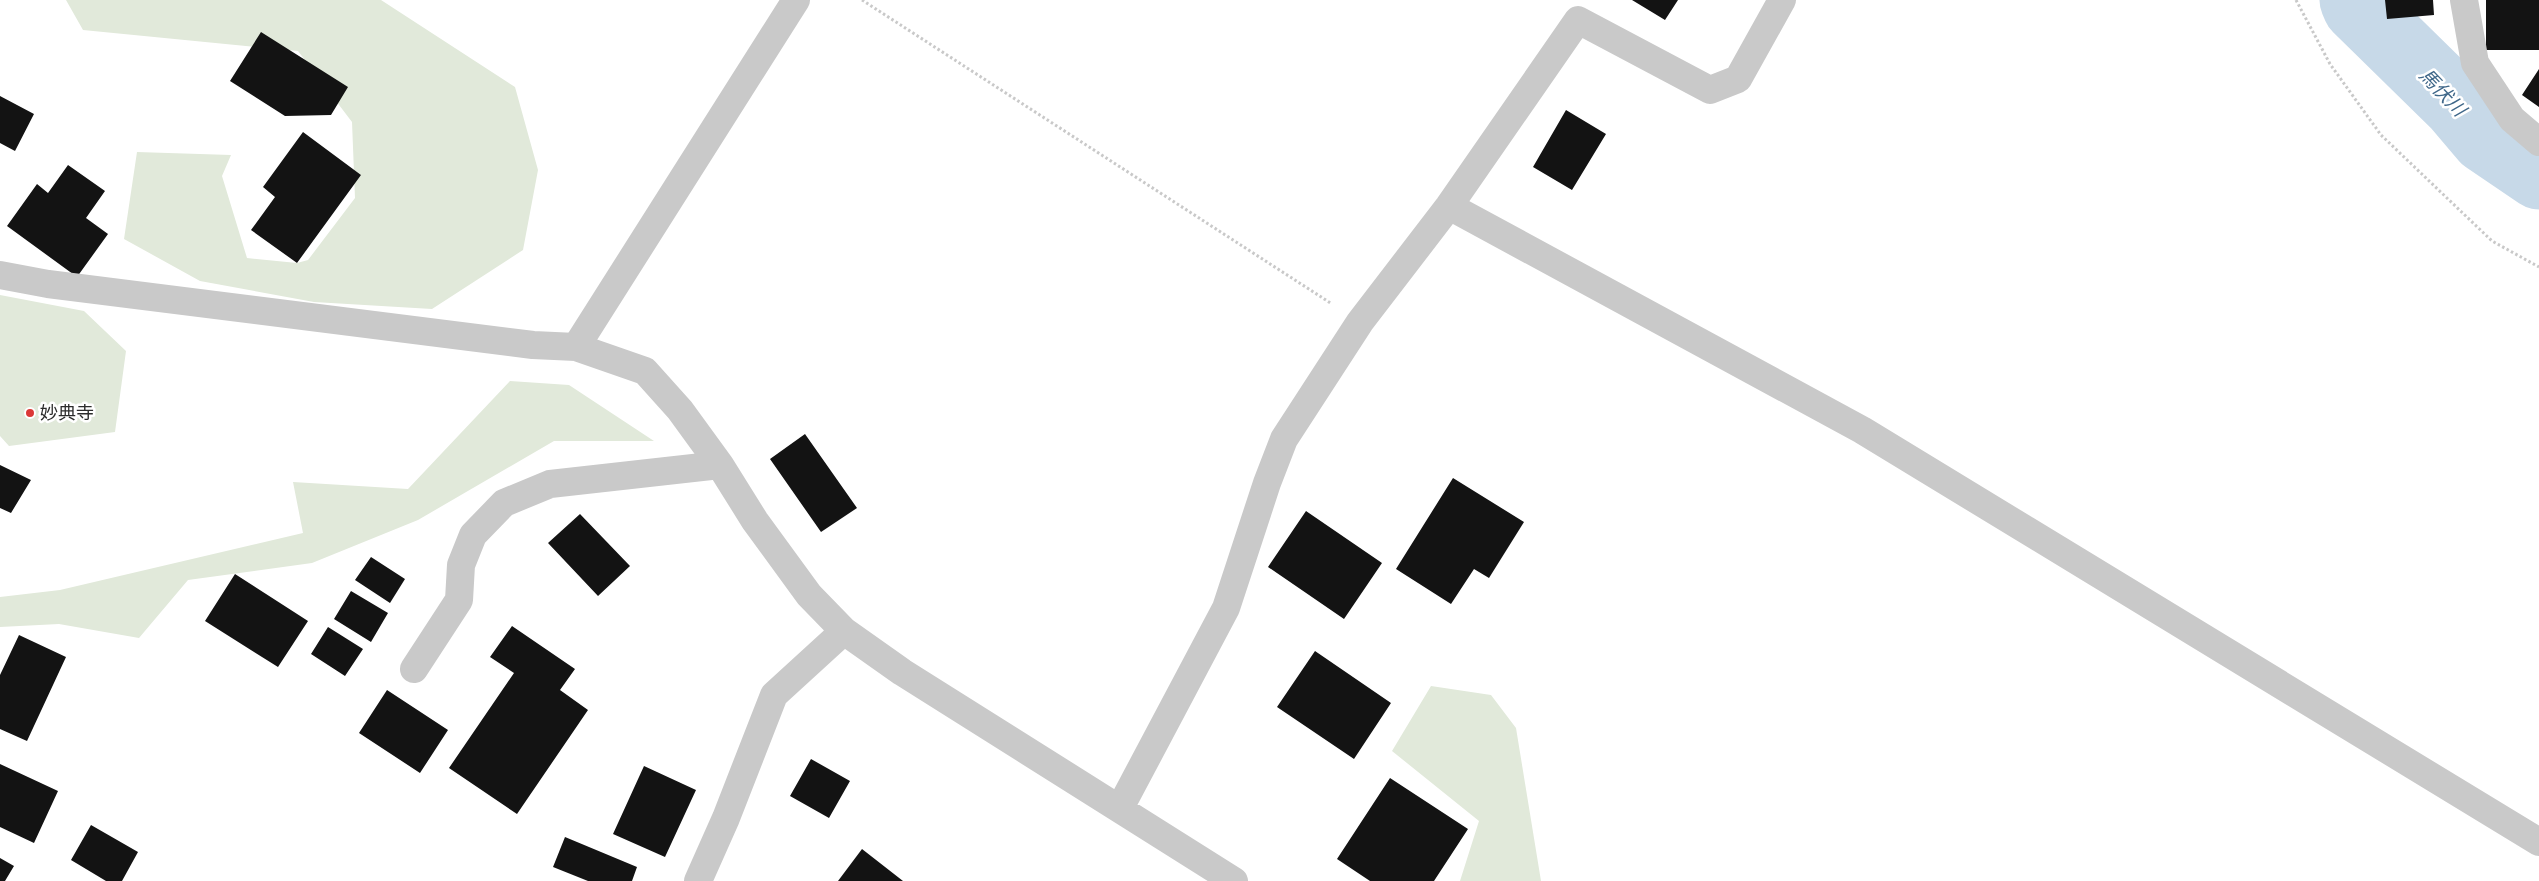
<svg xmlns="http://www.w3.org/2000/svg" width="2539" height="881" font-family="Helvetica,'Noto Sans JP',sans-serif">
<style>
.green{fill:#e1e9da}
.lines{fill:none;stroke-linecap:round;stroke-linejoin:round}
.river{stroke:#c7d9e8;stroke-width:71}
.building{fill:#131313}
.path{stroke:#c9c9c9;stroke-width:3;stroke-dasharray:2.5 2.5;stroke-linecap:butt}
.minor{stroke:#c9c9c9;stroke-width:28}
.poi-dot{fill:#db3736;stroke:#fff;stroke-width:2}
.labels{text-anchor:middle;stroke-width:5;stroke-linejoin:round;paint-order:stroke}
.poi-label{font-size:18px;fill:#2c2c2c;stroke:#fff;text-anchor:start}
.water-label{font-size:19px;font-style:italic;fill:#3f6789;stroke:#fff}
</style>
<rect width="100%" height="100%" fill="#fff"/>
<path class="green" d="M66,0H381L515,87L538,170L523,250L432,309L314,302L200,281L124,239L137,152L231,155L222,176L247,258L297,263L308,260L355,198L352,122L298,51L83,30Z
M0,295L84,311L126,351L115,432L9,446L0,436Z
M510,381L569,385L654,441H554L418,520L312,563L188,580L139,638L59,624L0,627V597L60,590L303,533L293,482L408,489Z
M1431,686L1491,695L1516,728L1541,881H1460L1479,821L1392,751Z"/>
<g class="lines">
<path class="river" d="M2355,0L2358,7L2458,105L2486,138L2539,174"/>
</g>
<path class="building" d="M1632,0H1678L1665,20Z
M2385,0H2433L2434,15L2387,19Z
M2486,0H2539V50H2486Z
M261,32L348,87L331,115L285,116L230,81Z
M2539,69V107L2522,95Z
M0,96L34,114L15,151L0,143Z
M1566,110L1606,134L1572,190L1533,167Z
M303,132L361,175L297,263L251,230L275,197L263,187Z
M68,165L105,191L86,218L108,234L77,277L7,226L37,184L48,193Z
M805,434L857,508L821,532L770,459Z
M0,465L31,480L11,513L0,508Z
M1453,478L1524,522L1489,578L1474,569L1451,604L1396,569Z
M1306,511L1382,563L1344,619L1268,567Z
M580,514L630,566L598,596L548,543Z
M371,557L405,579L390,603L355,580Z
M235,574L308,621L278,667L205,621Z
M351,591L388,613L371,642L334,619Z
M512,626L575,669L560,690L588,710L517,814L449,768L514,673L490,657Z
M328,627L363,649L345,676L311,654Z
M19,635L66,657L27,741L0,729V675Z
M1315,651L1391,703L1354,759L1277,707Z
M387,690L448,730L420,773L359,733Z
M811,759L850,781L829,818L790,796Z
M0,764L58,791L34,843L0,827Z
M644,766L696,790L665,857L613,834Z
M1390,778L1468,829L1434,881H1370L1337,859Z
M91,825L138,852L122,881H106L71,860Z
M565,837L637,867L632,881H588L553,867Z
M862,849L903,881H838Z
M0,858L14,866L5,881H0Z"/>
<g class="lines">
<path class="path" d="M862,0L1332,304
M2296,0L2330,64L2381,135L2492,241L2539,267"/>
<path class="minor" d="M2464,0L2475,63L2512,119L2539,142
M1449,206L1862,430L2539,842
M0,275L48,284L533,345L576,347L645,371L680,410L720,465L755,521L809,595L844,631L902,672L1234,881
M576,347L796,0
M414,669L459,600L461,565L473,535L504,503L550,484L720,465
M1120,808L1226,608L1267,483L1284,439L1360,322L1449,206L1578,20L1710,90L1738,79L1782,0
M698,881L726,818L774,695L844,631"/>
</g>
<circle class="poi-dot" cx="30" cy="413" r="5"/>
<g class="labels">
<g class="poi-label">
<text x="40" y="419">妙典寺</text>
</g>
<g class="water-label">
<text transform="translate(2443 92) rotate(46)" y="7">馬伏川</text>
</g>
</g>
</svg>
